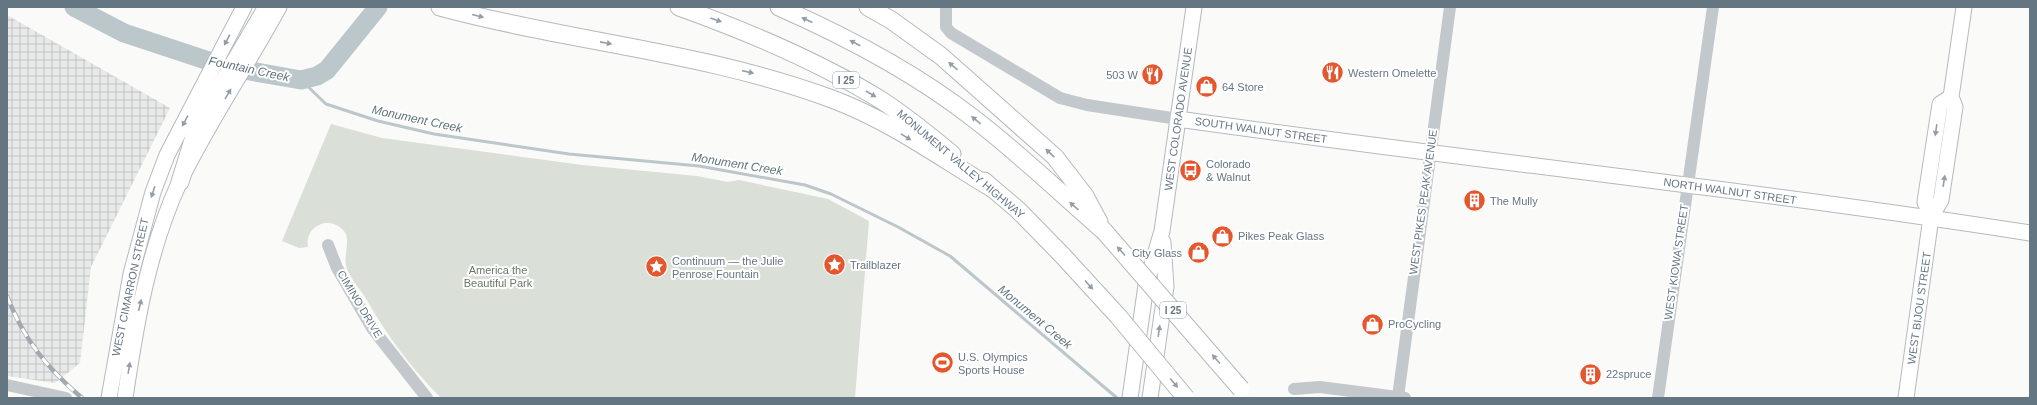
<svg xmlns="http://www.w3.org/2000/svg" width="2037" height="405" font-family="Arial,sans-serif">
<style>
.industrial{fill:url(#industrial-grid)}
.green{fill:#dadfd7}
.lines{fill:none;stroke-linecap:round;stroke-linejoin:round}
.stream{stroke:#bbc7cb;stroke-width:3}
.river{stroke:#bbc7cb;stroke-width:19}
.major-casing{stroke:#b5babe;stroke-width:17}
.highway-casing{stroke:#b4b9bd;stroke-width:19}
.minor{stroke:#c3c8cc;stroke-width:12}
.major{stroke:#fff;stroke-width:15}
.highway{stroke:#fff;stroke-width:17}
.rail-casing{stroke:#a2aab0;stroke-width:4.5}
.rail{stroke:#fff;stroke-width:3;stroke-dasharray:9;stroke-linecap:butt}
.highway-bridge-casing{stroke:#b4b9bd;stroke-width:19;stroke-linecap:butt}
.highway-bridge{stroke:#fff;stroke-width:17}
.oneway{fill:#939fa8}
.labels{text-anchor:middle;stroke-width:4;stroke-linejoin:round;paint-order:stroke}
.shield{fill:#fff;stroke:#939fa8;stroke-width:1}
.shield-label{font-size:10px;font-weight:bold;fill:#657683}
.poi-label{font-size:11px;fill:#657683;stroke:#fff;text-anchor:start}
.street-label{font-size:11px;fill:#657683;stroke:#fff}
.park-label{font-size:11px;fill:#687a64;stroke:#fff}
.water-label{font-size:12px;font-style:italic;fill:#60757c;stroke:#fff}
</style>
<defs>
<pattern id="industrial-grid" width="8" height="8" patternUnits="userSpaceOnUse"><rect width="8" height="8" fill="#e8e9e9"/><path d="M0 4h8M4 0v8" fill="none" stroke="#c0c1c2"/></pattern>
</defs>
<rect width="100%" height="100%" fill="#fafaf8"/>
<path class="industrial" d="M7,15L170,108L91,267L80,363L55,383L7,376Z"/>
<path class="green" d="M331,124L382,138L434,145L582,165L697,176L728,182L739,180L828,199L869,221L855,398H441C418,375 398,350 380,322C374,313 369,303 363,294C357,286 352,280 348,271C341,258 352,241 344,231C330,214 304,226 308,247L299,248L282,241Z"/>
<g class="lines">
<path class="stream" d="M301,80L326,104L378,121L434,134L569,154L699,166L805,185L831,194L898,227L950,256L1117,398"/>
<path class="river" d="M74,7L124,33L227,67L301,80L317,76L327,70L378,7"/>
<defs>
<path id="major" d="M1178,119C1462,159 1747,189 2030,233
M1931,217L1925,202L1940,104L1951,97
M109,398L131,274L153,192L167,155L244,7
M125,398C136,324 148,250 180,181C209,121 247,66 279,7
M1130,398L1146,285L1162,231L1194,7
M1150,398L1166,287L1163,242
M1906,398L1931,217L1941,200L1955,107L1951,97L1964,7"/>
<path id="highway" d="M440,7C570,42 706,52 832,99C889,120 941,158 993,189
M679,7C749,32 818,61 881,100C906,116 929,135 952,154
M779,7C847,37 914,72 973,118C1019,153 1060,193 1104,231
M868,7L891,20L941,56L1055,157L1085,196L1099,222
M984,181L1018,210L1063,256
M180,182L198,124L267,7"/>
</defs>
<use href="#major" class="major-casing"/>
<use href="#highway" class="highway-casing"/>
<path class="minor" d="M946,7V27L951,33L1060,98L1087,105L1178,119
M328,245L337,268L372,328L427,398
M7,385L66,398
M1294,389L1320,387L1405,398
M1398,397L1450,7
M1658,398L1713,7"/>
<use href="#major" class="major"/>
<use href="#highway" class="highway"/>
<defs>
<path id="rail" d="M7,296C24,340 47,368 82,398"/>
</defs>
<use href="#rail" class="rail-casing"/>
<use href="#rail" class="rail"/>
<defs>
<path id="highway-bridge" d="M1104,231L1241,389
M1063,256L1118,316L1186,398"/>
</defs>
<use href="#highway-bridge" class="highway-bridge-casing"/>
<use href="#highway-bridge" class="highway-bridge"/>
</g>
<defs><path id="oneway-solid" d="M-6-.8H1V-3.2L6.5 0L1 3.2V.8H-6Z"/></defs>
<g class="oneway">
<use href="#oneway-solid" transform="translate(478 16) rotate(14)"/>
<use href="#oneway-solid" transform="translate(716 20) rotate(19)"/>
<use href="#oneway-solid" transform="translate(807 20) rotate(-155)"/>
<use href="#oneway-solid" transform="translate(227 40) rotate(118)"/>
<use href="#oneway-solid" transform="translate(606 43) rotate(11)"/>
<use href="#oneway-solid" transform="translate(855 43) rotate(-152)"/>
<use href="#oneway-solid" transform="translate(953 66) rotate(-139)"/>
<use href="#oneway-solid" transform="translate(748 72) rotate(13)"/>
<use href="#oneway-solid" transform="translate(228 94) rotate(-60)"/>
<use href="#oneway-solid" transform="translate(871 94) rotate(30)"/>
<use href="#oneway-solid" transform="translate(976 120) rotate(-141)"/>
<use href="#oneway-solid" transform="translate(185 121) rotate(118)"/>
<use href="#oneway-solid" transform="translate(1936 130) rotate(98)"/>
<use href="#oneway-solid" transform="translate(906 137) rotate(31)"/>
<use href="#oneway-solid" transform="translate(1050 153) rotate(-137)"/>
<use href="#oneway-solid" transform="translate(1944 181) rotate(-81)"/>
<use href="#oneway-solid" transform="translate(153 192) rotate(108)"/>
<use href="#oneway-solid" transform="translate(1074 206) rotate(-139)"/>
<use href="#oneway-solid" transform="translate(1121 251) rotate(-132)"/>
<use href="#oneway-solid" transform="translate(1089 285) rotate(48)"/>
<use href="#oneway-solid" transform="translate(140 305) rotate(-77)"/>
<use href="#oneway-solid" transform="translate(1159 331) rotate(-82)"/>
<use href="#oneway-solid" transform="translate(1216 359) rotate(-131)"/>
<use href="#oneway-solid" transform="translate(129 368) rotate(-81)"/>
<use href="#oneway-solid" transform="translate(1174 383) rotate(50)"/>
</g>
<defs>
<symbol id="restaurant-disc" viewBox="-11 -11 22 22"><circle r="9.5" fill="#e4572e" stroke="#fff"/><path d="M-5-6h1v4h1v-4h1v4h1v-4h1v5L-1.5 .5V6h-2V.5L-5-1ZM5-6V6H3V1.5H1.5Q1.5-4 5-6Z" fill="#fff"/></symbol>
<symbol id="shop-disc" viewBox="-11 -11 22 22"><circle r="9.5" fill="#e4572e" stroke="#fff"/><path d="M-5-2.5h2.3a2.7 3.5 0 0 1 5.4 0H5L5.5 6h-11ZM-1.5-2.5h3a1.5 2.3 0 0 0-3 0Z" fill="#fff"/></symbol>
<symbol id="bus-disc" viewBox="-11 -11 22 22"><circle r="9.5" fill="#e4572e" stroke="#fff"/><path d="M-5-6H5V4H4V6H2V4H-2V6H-4V4H-5ZM-3.5-4V0h7V-4ZM-3.5 1.2v1.5H-2V1.2ZM2 1.2v1.5H3.5V1.2Z" fill="#fff"/></symbol>
<symbol id="building-disc" viewBox="-11 -11 22 22"><circle r="9.5" fill="#e4572e" stroke="#fff"/><path d="M-4-6H4V6H1V3H-1V6H-4ZM-2.5-4.3h1.7v1.8h-1.7ZM.8-4.3h1.7v1.8H.8ZM-2.5-1h1.7V.8h-1.7ZM.8-1h1.7V.8H.8Z" fill="#fff"/></symbol>
<symbol id="sight-disc" viewBox="-11 -11 22 22"><circle r="9.5" fill="#e4572e" stroke="#fff"/><path d="M0-6L1.8-2.2L6-1.7L2.9 1.2L3.7 5.4L0 3.3L-3.7 5.4L-2.9 1.2L-6-1.7L-1.8-2.2Z" fill="#fff"/></symbol>
<symbol id="stadium-disc" viewBox="-11 -11 22 22"><circle r="9.5" fill="#e4572e" stroke="#fff"/><path d="M0-5a6.5 5 0 1 0 0 10a6.5 5 0 1 0 0-10ZM-3.5-1.8h7v3.6h-7Z" fill="#fff"/></symbol>
</defs>
<g fill-rule="evenodd">
<use href="#restaurant-disc" x="1320" y="60" width="25" height="25"/>
<use href="#restaurant-disc" x="1140" y="62" width="25" height="25"/>
<use href="#shop-disc" x="1194" y="74" width="25" height="25"/>
<use href="#bus-disc" x="1178" y="158" width="25" height="25"/>
<use href="#building-disc" x="1462" y="188" width="25" height="25"/>
<use href="#shop-disc" x="1210" y="224" width="25" height="25"/>
<use href="#shop-disc" x="1186" y="240" width="25" height="25"/>
<use href="#sight-disc" x="822" y="252" width="25" height="25"/>
<use href="#sight-disc" x="644" y="254" width="25" height="25"/>
<use href="#shop-disc" x="1360" y="312" width="25" height="25"/>
<use href="#stadium-disc" x="930" y="350" width="25" height="25"/>
<use href="#building-disc" x="1578" y="362" width="25" height="25"/>
</g>
<g class="labels">
<g class="shield">
<rect x="833" y="72" width="26" height="16" rx="3"/>
<rect x="1160" y="302" width="26" height="16" rx="3"/>
</g>
<g class="shield-label">
<text x="846" y="84">I 25</text>
<text x="1173" y="314">I 25</text>
</g>
<g class="poi-label">
<text x="1348" y="77">Western Omelette</text>
<text x="1138" y="79" text-anchor="end">503 W</text>
<text x="1222" y="91">64 Store</text>
<text x="1206" y="168">Colorado<tspan x="1206" dy="13">&amp; Walnut</tspan></text>
<text x="1490" y="205">The Mully</text>
<text x="1238" y="240">Pikes Peak Glass</text>
<text x="1182" y="257" text-anchor="end">City Glass</text>
<text x="672" y="265">Continuum — the Julie<tspan x="672" dy="13">Penrose Fountain</tspan></text>
<text x="850" y="269">Trailblazer</text>
<text x="1388" y="328">ProCycling</text>
<text x="958" y="361">U.S. Olympics<tspan x="958" dy="13">Sports House</tspan></text>
<text x="1606" y="378">22spruce</text>
</g>
<g class="street-label">
<text transform="translate(1178 119) rotate(-82)" y="4">WEST COLORADO AVENUE</text>
<text transform="translate(1261 130) rotate(8)" y="4">SOUTH WALNUT STREET</text>
<text transform="translate(961 164) rotate(40)" y="4">MONUMENT VALLEY HIGHWAY</text>
<text transform="translate(1730 191) rotate(8)" y="4">NORTH WALNUT STREET</text>
<text transform="translate(1423 202) rotate(-82)" y="4">WEST PIKES PEAK AVENUE</text>
<text transform="translate(1676 262) rotate(-82)" y="4">WEST KIOWA STREET</text>
<text transform="translate(130 287) rotate(-78)" y="4">WEST CIMARRON STREET</text>
<text transform="translate(360 304) rotate(59)" y="4">CIMINO DRIVE</text>
<text transform="translate(1919 308) rotate(-82)" y="4">WEST BIJOU STREET</text>
</g>
<g class="park-label">
<text x="498" y="274">America the<tspan x="498" dy="13">Beautiful Park</tspan></text>
</g>
<g class="water-label">
<text transform="translate(249 69) rotate(12)" y="4">Fountain Creek</text>
<text transform="translate(417 119) rotate(12)" y="4">Monument Creek</text>
<text transform="translate(737 164) rotate(9)" y="4">Monument Creek</text>
<text transform="translate(1035 317) rotate(40)" y="4">Monument Creek</text>
</g>
</g>
<rect width="2037" height="405" fill="none" stroke="#657683" stroke-width="16"/>
</svg>
